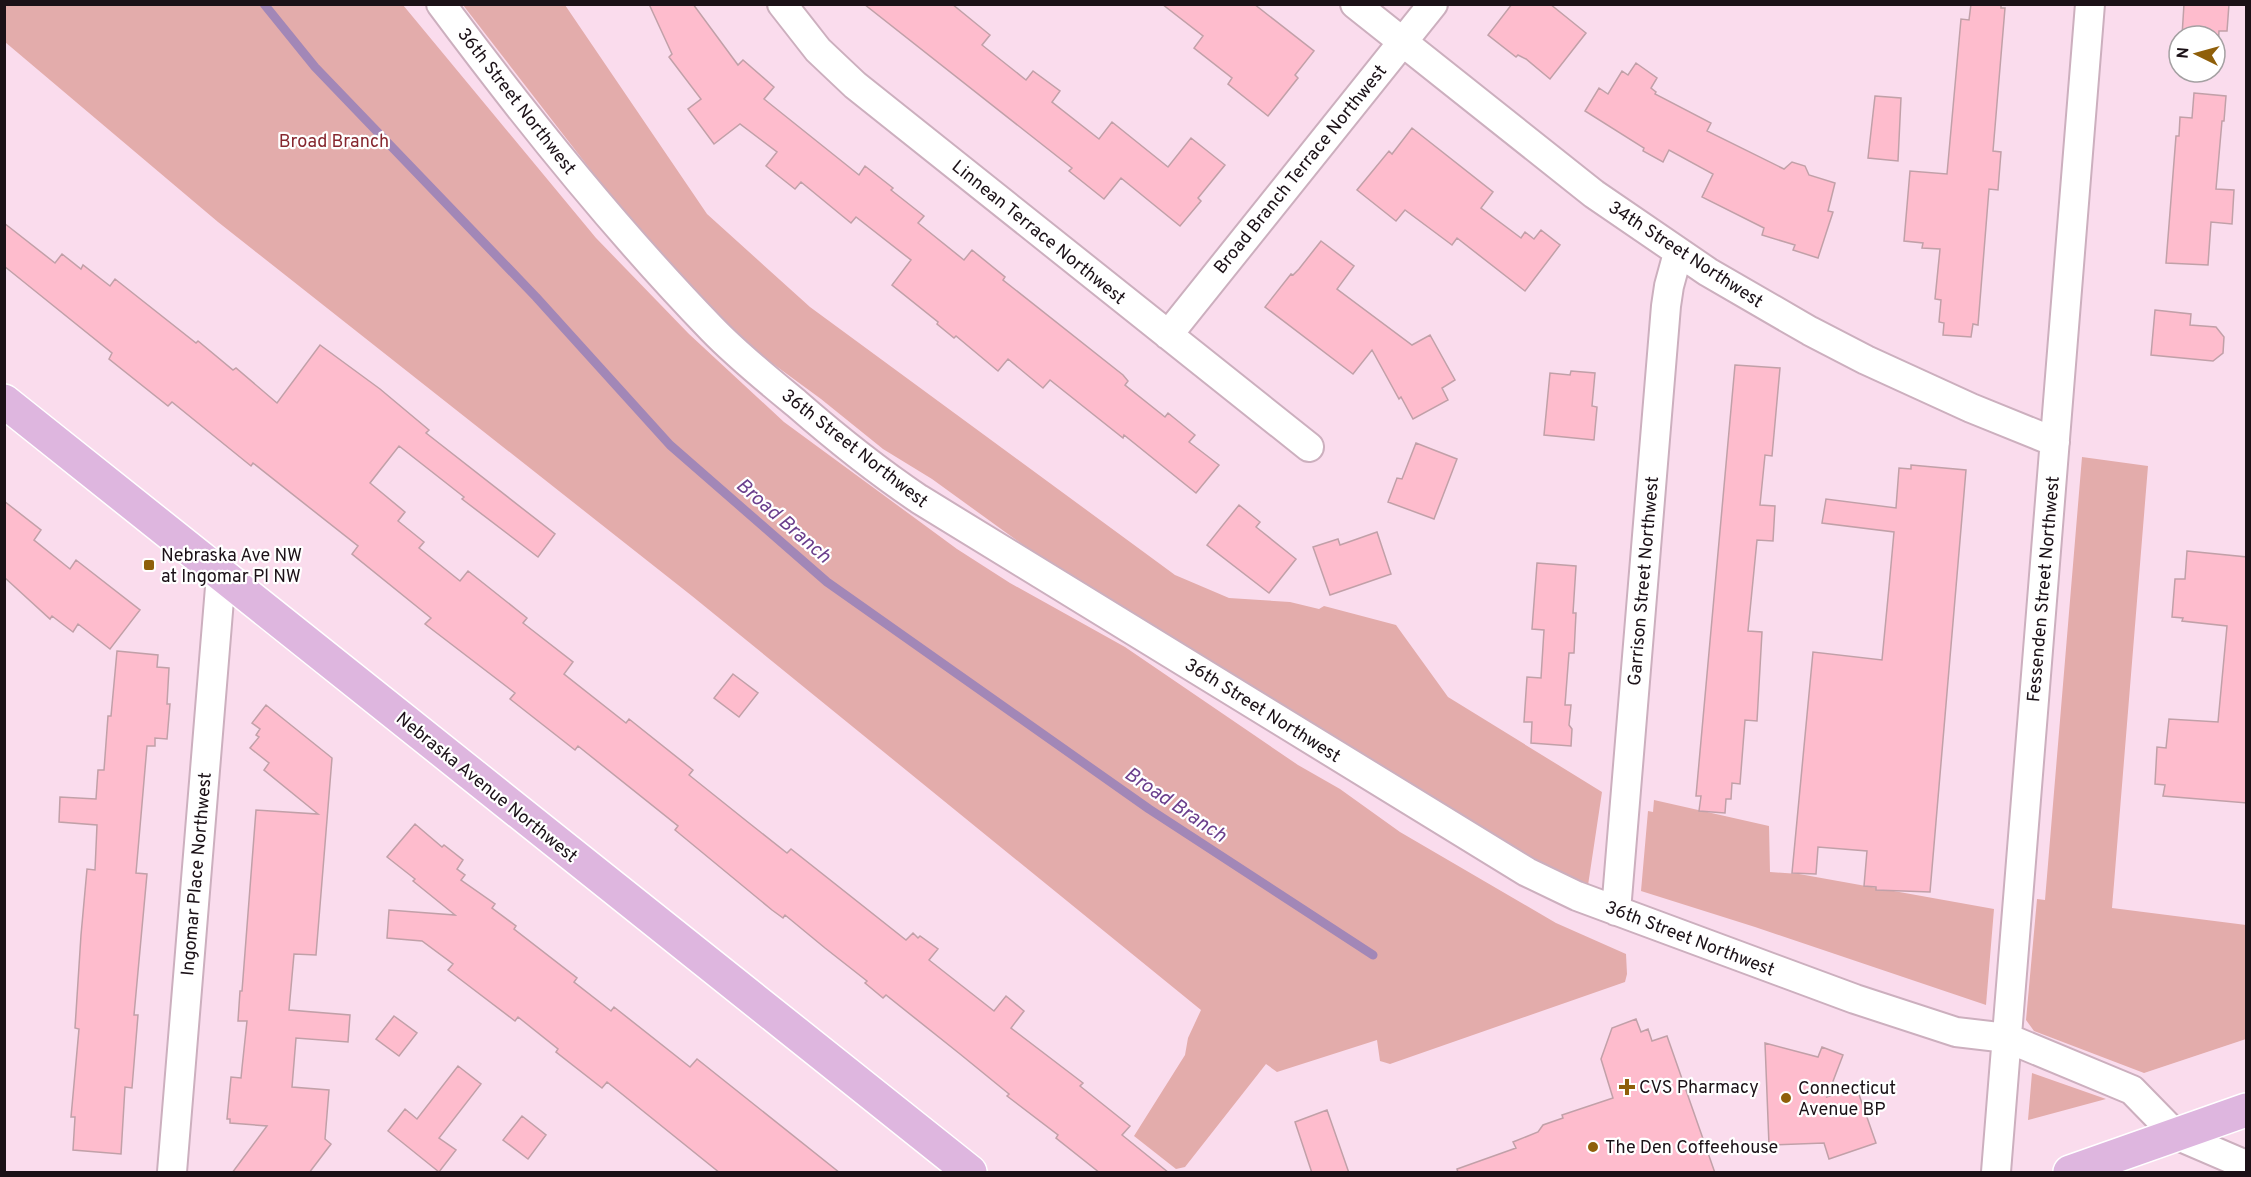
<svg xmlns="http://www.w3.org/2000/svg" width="2251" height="1177" font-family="Overpass,sans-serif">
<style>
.green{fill:#e3acab}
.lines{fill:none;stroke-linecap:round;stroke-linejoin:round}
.stream{stroke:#a287b7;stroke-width:9}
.building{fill:#febccd;stroke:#c1a0a8;stroke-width:1.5}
.street-casing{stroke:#ccafbe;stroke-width:32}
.primary-casing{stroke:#fff;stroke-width:36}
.street{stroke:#fff;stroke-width:28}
.primary{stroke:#deb6df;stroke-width:33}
.poi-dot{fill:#8f5f0a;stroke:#fff;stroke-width:2}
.labels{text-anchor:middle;stroke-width:4.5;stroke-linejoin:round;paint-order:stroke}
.street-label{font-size:18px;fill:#1b1117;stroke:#fff}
.park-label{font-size:18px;fill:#86272f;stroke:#fff}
.poi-label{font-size:18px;fill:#1b1117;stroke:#fff;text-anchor:start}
.water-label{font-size:20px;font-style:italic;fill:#6b3f8d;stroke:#fff}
</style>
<rect width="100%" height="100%" fill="#fadced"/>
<path class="green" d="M5,4L403,5L596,238L689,334L784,422L957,549L1010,583L1125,647L1298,765L1340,789L1400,832L1556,923L1626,954L1627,974L1625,982L1390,1064L1380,1061L1377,1040L1277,1072L1266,1064L1185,1167L1176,1169L1134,1136L1185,1055L1188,1038L1201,1010L692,596L218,222L5,42Z
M463,5H565L707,214L810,307L1175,575L1229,598L1290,602L1319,609L1324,606L1396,625L1448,697L1602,792L1587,892L1059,571L932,479L883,449L821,399L739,339L631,222Z
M2082,457L2148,466L2112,908L2246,925V1039L2144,1073L2034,1031L2026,1020L2037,899L2045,900Z
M1654,800L1769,826L1770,872L1799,874L1994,909L1986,1005L1755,927L1641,891L1648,811L1653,812Z
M2032,1073L2106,1099L2028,1120Z"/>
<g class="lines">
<path class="stream" d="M264,4L315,67L536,297L670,445L827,582L1149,809L1373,955"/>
</g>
<path class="building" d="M649,4H693L738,65L743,60L774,87L764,99L859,175L865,166L893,188L891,190L924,216L918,223L964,260L972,250L1005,277L1003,280L1123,375L1128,381L1125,385L1165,417L1168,413L1195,435L1189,442L1219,465L1196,493L1124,435L1123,438L1050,380L1043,388L1008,359L998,371L956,336L954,338L937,324L938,322L892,285L911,260L856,217L851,223L801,182L795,189L766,166L777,152L740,124L714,144L688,109L701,99L669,57L672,54Z
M864,4H952L990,35L982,45L1026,80L1033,71L1060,91L1052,102L1099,139L1112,122L1168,167L1191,138L1225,165L1198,198L1201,201L1180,226L1121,178L1104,199L1069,171L1072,168Z
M1162,4H1254L1314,51L1295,75L1298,78L1268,116L1228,84L1232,78L1194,48L1203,36Z
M1512,4H1550L1586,33L1550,79L1526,59L1518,55L1516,57L1488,35Z
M1971,4H2001V8H2005L1993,151L2001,152L1998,190L1989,189L1978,325L1973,324L1971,337L1943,335L1944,323L1939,322L1941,300L1935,299L1940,249L1922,248L1923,243L1904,241L1910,171L1947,174L1961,19L1969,20Z
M2184,4H2229L2227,31H2219L2218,47H2215V36H2182Z
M1636,63L1657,78L1651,88L1656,92L1655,94L1711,123L1707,131L1784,169L1792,162L1805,166L1809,175L1835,183L1828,211L1833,212L1818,258L1793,250L1795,245L1762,235L1764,228L1702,197L1713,174L1669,150L1663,162L1643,151L1644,148L1585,111L1599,88L1608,94L1622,71L1628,75Z
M2194,93L2226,96L2224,121H2222L2216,189L2234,190L2232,224L2211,222L2208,265L2166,263L2176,136H2179L2180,117L2192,118Z
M1875,96L1901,98L1898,161L1868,158Z
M1412,128L1493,192L1481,208L1521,238L1525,232L1534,239L1541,230L1560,245L1525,291L1457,238L1452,245L1405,210L1396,221L1357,190L1389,151L1392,154Z
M4,223L55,263L62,254L81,269L83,265L110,286L115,279L196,343L198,341L233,370L236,368L277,403L320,345L380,389L429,430L426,433L555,534L538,557L462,499L464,497L399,446L370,483L405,512L398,521L424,542L419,548L460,581L468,571L507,602L527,618L523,623L573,662L564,674L626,723L629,719L693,770L689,775L749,823L787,853L791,849L906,940L913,933L918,938L920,936L938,949L929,960L994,1011L1006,996L1024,1011L1011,1028L1083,1083L1080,1086L1130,1126L1122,1135L1169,1173H1100L1056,1138L1058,1135L1007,1096L1009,1094L960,1054L886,995L883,998L865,983L867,981L825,948L785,915L783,918L772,910L675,830L678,826L578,746L575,750L510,699L515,693L425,624L431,618L352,554L358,546L253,463L251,466L172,402L168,406L109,359L112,353L4,266Z
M1321,241L1354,266L1337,289L1412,345L1430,335L1455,380L1442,388L1448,400L1413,419L1401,397L1399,399L1372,350L1353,374L1265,307L1291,274L1293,275L1299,269Z
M2155,310L2191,314L2190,325L2216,327L2224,337L2223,353L2213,361L2151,355Z
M1735,365L1780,368L1772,456L1765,455L1760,505L1775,506L1773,541L1757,540L1748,631L1762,632L1757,721L1745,720L1740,784L1732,783L1731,799H1726L1725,813L1699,811L1701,796H1696Z
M1571,371L1595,373L1592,406L1597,407L1594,440L1544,435L1550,373L1570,375Z
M1416,443L1457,459L1434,519L1388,502L1397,478L1402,479Z
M1911,465L1966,470L1930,892L1876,890V887L1864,886L1867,851L1818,847L1816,874L1792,873L1813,652L1882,660L1889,587L1894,532L1822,523L1826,499L1896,508L1899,468L1911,469Z
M4,501L41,530L34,540L70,569L76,560L140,610L110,649L78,624L73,632L52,616L50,619L4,577Z
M1239,505L1260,522L1256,527L1296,559L1269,593L1207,545Z
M1377,532L1391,574L1330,595L1313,547L1338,539L1340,545Z
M2187,551L2247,557V803L2163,796L2165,785L2155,784L2157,747L2166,748L2169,719L2218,722L2227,626L2182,621L2183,618L2172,617L2175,579H2185Z
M1537,563L1576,566L1573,613H1576L1574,653H1569L1565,705H1571L1569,725L1572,729L1571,746L1531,743L1532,722H1524L1527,677L1541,678L1544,630L1532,629Z
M117,651L158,655L157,667L169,668L167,704H170L167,739L155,738V746H147L136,873L147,874L134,1015H138L132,1088L125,1087L121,1154L73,1150L75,1117H71L79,1029L75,1028L81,935L87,869L95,870L97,825L59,822L60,797L96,799L98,770H104L108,716H111Z
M733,674L758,693L739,717L714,698Z
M266,705L332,758L316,955L294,954L289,1010L350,1015L348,1042L296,1038L292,1087L329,1090L325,1139L331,1144L309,1173H232L267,1126L230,1123V1119H227L231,1077L241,1078L242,1068L247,1021H238L240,991H242L256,810L318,814L264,770L269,763L250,748L259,737L256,735L260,729L252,723Z
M415,824L442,847L444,845L463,860L457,869L465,875L461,880L495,904L492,908L516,926L514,929L577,978L574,982L611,1011L614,1007L690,1067L697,1059L840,1173H720L607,1082L602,1088L556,1052L558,1049L518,1017L515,1021L448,970L453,964L422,941L387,938L389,910L455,915L413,881L415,879L387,857Z
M394,1016L417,1033L399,1056L376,1039Z
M1636,1019L1641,1032L1648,1029L1652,1041L1667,1036L1715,1173H1458L1457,1169L1516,1148L1513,1142L1538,1132L1543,1125L1563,1118L1562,1115L1613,1098L1601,1059L1612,1028Z
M1765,1043L1818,1057L1822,1047L1843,1055L1827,1097L1856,1086L1876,1143L1829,1159L1824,1143L1769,1145Z
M458,1066L481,1084L439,1138L456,1150L439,1172L388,1131L405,1109L417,1119Z
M1327,1110L1349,1173H1312L1295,1122Z
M522,1116L546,1135L528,1159L503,1140Z"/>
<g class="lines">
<defs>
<path id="street" d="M441,4C525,117 614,228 712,329C738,356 768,380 797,404C836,438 876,470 919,499L1527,872L1577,896L1855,999L1956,1032L2007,1038L2132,1090L2176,1135L2246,1165
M782,4L818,50L855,85L1309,447
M1355,4L1594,194L1708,272L1810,331L1866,360L1971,408L2055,442
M1168,335L1433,4
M1616,911L1666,306L1669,286L1678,253
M172,1172L221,575
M1996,1172L2090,4"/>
<path id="primary" d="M4,401L970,1172
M2070,1172L2246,1110"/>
</defs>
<use href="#street" class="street-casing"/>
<use href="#primary" class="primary-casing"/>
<use href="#street" class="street"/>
<use href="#primary" class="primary"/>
</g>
<g class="poi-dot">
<rect x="143" y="559" width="12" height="12" rx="3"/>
<path d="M1624 1078h6v6h6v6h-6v6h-6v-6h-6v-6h6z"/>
<circle cx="1786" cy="1098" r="6"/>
<circle cx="1593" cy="1147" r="6"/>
</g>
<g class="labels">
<g class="street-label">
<text transform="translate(517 101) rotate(52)" y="6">36th Street Northwest</text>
<text transform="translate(1300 169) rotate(-51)" y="6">Broad Branch Terrace Northwest</text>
<text transform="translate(1039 232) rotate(39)" y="6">Linnean Terrace Northwest</text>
<text transform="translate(1686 254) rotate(33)" y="6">34th Street Northwest</text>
<text transform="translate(855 448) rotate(38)" y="6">36th Street Northwest</text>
<text transform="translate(1643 581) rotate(-85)" y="6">Garrison Street Northwest</text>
<text transform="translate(2043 589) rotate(-85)" y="6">Fessenden Street Northwest</text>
<text transform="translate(1263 710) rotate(32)" y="6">36th Street Northwest</text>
<text transform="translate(487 787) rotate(39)" y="6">Nebraska Avenue Northwest</text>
<text transform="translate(196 874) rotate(-85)" y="6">Ingomar Place Northwest</text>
<text transform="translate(1690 938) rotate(21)" y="6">36th Street Northwest</text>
</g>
<g class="park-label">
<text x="334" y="147">Broad Branch</text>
</g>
<g class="poi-label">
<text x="161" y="561">Nebraska Ave NW<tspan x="161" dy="21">at Ingomar Pl NW</tspan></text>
<text x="1639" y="1093">CVS Pharmacy</text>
<text x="1798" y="1094">Connecticut<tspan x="1798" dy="21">Avenue BP</tspan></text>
<text x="1605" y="1153">The Den Coffeehouse</text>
</g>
<g class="water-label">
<text transform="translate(784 520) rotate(41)" y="7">Broad Branch</text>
<text transform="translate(1176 804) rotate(34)" y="7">Broad Branch</text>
</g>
</g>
<rect width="2251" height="1177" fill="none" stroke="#1b1117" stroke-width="12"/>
<g transform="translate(2197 54) rotate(275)"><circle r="28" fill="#ffffff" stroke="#a4a0a2" stroke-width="1.5"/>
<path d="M0-4.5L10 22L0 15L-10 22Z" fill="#8f5f0a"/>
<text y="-9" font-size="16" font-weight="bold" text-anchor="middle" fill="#1b1117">N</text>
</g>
</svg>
